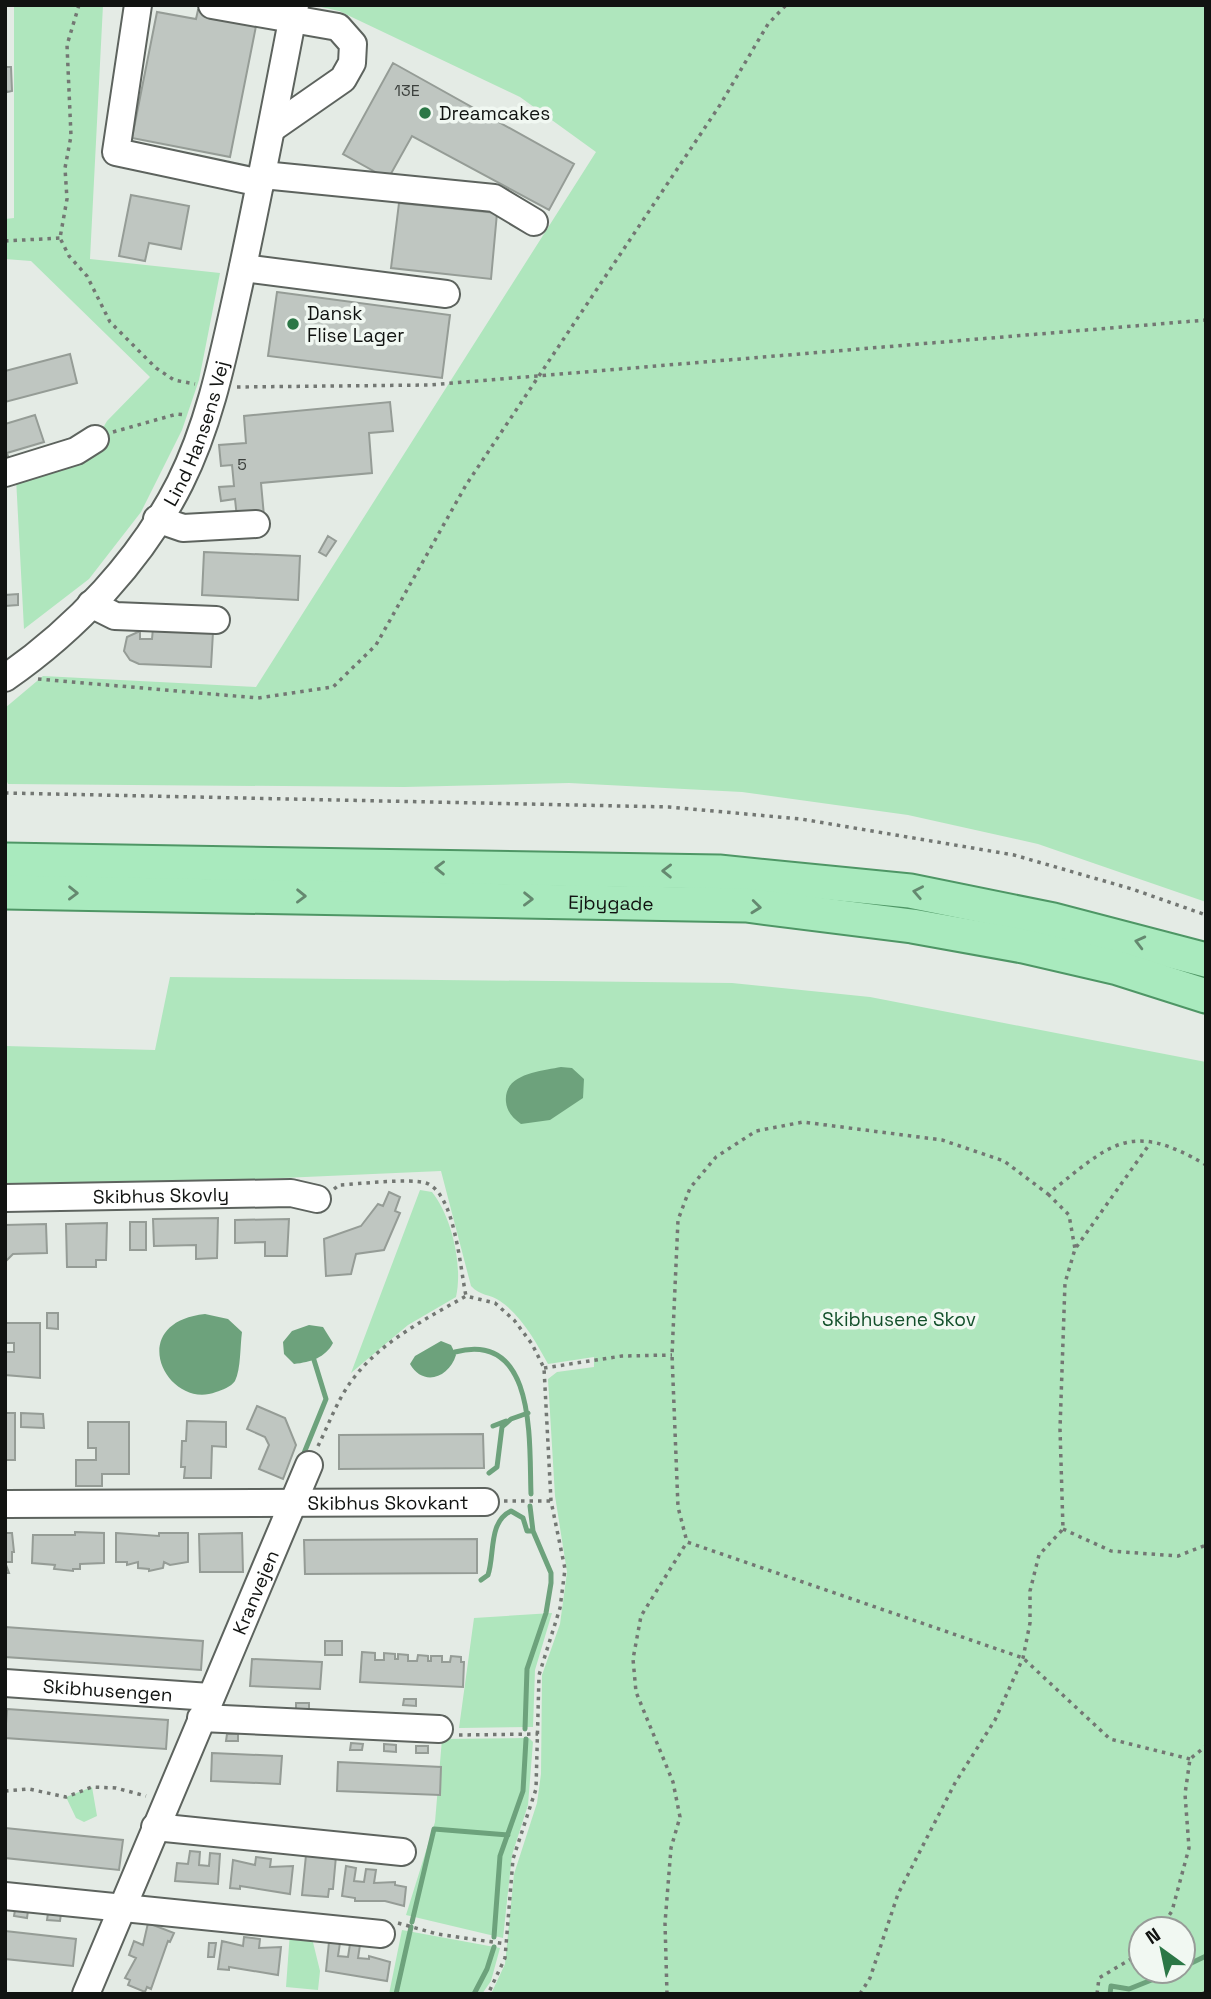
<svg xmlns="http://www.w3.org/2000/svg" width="1211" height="1999" font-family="'Space Grotesk',sans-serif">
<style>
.green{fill:#afe6bd;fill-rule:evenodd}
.water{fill:#6da27c}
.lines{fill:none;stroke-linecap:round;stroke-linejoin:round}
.stream{stroke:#6da27c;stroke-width:5}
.building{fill:#bfc6c1;stroke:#959c96;stroke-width:2}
.minor-casing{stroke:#5d635e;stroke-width:30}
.major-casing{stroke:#4e9665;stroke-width:37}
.path{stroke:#737773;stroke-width:3.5;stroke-dasharray:3.5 5;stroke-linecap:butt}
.minor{stroke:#fff;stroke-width:26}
.major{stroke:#a9eabe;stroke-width:33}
.oneway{stroke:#658970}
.poi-dot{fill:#2b7746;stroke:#f1f8f2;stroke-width:2.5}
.labels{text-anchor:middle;stroke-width:7;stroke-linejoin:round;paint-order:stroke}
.number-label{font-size:16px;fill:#3c403d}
.poi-label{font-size:19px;fill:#111311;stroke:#f1f8f2;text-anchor:start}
.street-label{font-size:19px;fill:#111311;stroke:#f1f8f2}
.park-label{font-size:19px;fill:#124f2a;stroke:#f1f8f2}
</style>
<rect width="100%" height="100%" fill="#e4ebe5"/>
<path class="green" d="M14,5H103L90,259L220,273L199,380L182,430L141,512L89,579L24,629L16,478L87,455L107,421L150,377L31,261L5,259V219L14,218Z
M312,5H1206V902L1038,844L908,815L742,792L569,783L404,787L8,784L5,777V708L43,676L256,687L596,152L520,97L339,11Z
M170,977L732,983L870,997L1206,1062V1994H491L505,1964L514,1874L537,1803L541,1774L542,1675L560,1624L567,1572L555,1496L548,1379L557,1372L594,1367V1357L548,1364C536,1342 521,1315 500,1301C490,1294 480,1296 471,1286L441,1171L5,1190V1046L155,1050ZM1141,1929H1183V1971H1141Z
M420,1190L432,1192C452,1217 463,1266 456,1297L408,1325L351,1373Z
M552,1613L535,1670L533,1727L459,1728L474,1618Z
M529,1738L533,1742L528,1805L512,1855L503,1938L406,1915L435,1822L442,1739Z
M92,1787L97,1816L84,1822L76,1818L66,1797Z
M402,1930L500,1948L491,1981L482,1994H389Z
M290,1932L311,1934L320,1971L318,1990L286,1987Z"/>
<path class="water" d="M561,1067L572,1068L584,1079L583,1098L550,1120L521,1124C513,1118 507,1112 506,1102C503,1073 542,1071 561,1067Z
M205,1314L228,1319L242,1332C240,1346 241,1369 235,1381C231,1387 222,1390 216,1392C167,1411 123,1323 205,1314Z
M309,1325L323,1327L333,1343C325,1358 311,1362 294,1364L284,1354L283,1342L292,1331Z
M441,1341L451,1345L456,1355C449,1378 423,1387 410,1364L415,1356Z"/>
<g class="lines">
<path class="stream" d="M455,1352C537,1330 529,1443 531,1494
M493,1426L506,1421
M302,1458L326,1399L314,1360
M489,1473L497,1467L502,1427L511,1419L528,1413
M481,1580L488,1575C495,1554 488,1522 511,1511L523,1518L527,1531H533
M525,1729L527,1669L546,1613L551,1583V1573L533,1531L530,1506
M412,1922L434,1829L508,1835
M494,1937L500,1856L523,1791L526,1739
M1183,1967L1206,1956
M396,1994L411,1927
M474,1994L487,1969L494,1947
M1110,1994L1111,1986L1129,1989L1174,1971"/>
</g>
<path class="building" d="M198,10L257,21L230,157L132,138L157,12L196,19Z
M393,63L574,164L549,210L412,136L388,179L343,154Z
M5,67H11L12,91L7,92L5,87Z
M131,195L189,206L181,249L149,243L145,261L119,256Z
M399,203L497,213L491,279L391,268Z
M277,292L450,315L442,378L268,356Z
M70,354L77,383L5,402V371Z
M390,402L393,431L369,433L372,473L261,483L264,516L237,518L235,499L221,501L219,487L234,486L232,465L221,466L219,445L246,443L244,416Z
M35,415L44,442L7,453L10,462L5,464V424Z
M328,536L336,541L326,556L319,552Z
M204,552L300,556L298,600L202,595Z
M18,594V605L5,606V595Z
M153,628L213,632L211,667L139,664L130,660L124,651L127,637L140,631V639H152Z
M389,1192L400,1197L395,1211L400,1213L384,1250L356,1254L351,1274L326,1276L324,1239L361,1226L378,1204L383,1206Z
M218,1218L217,1258L196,1259V1245L154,1246L153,1219Z
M289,1219L287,1256H265V1242L235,1243V1220Z
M130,1222H146V1250H130Z
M107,1223L106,1260H96V1267H67L66,1224Z
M46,1224L47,1253L13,1254L5,1262V1279V1225Z
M47,1313H58V1329L47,1328Z
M5,1323H40V1378L5,1375V1352H14V1343H5Z
M257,1406L285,1418L296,1445L283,1479L259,1469L269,1445L265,1437L247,1429Z
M5,1413H15V1460H5Z
M21,1413L43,1414L44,1428L21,1427Z
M187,1421L226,1422V1447L212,1446L211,1478H184L185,1467H181L182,1441H186Z
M88,1422H129V1474H102V1486H76V1460H96V1448H88Z
M483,1434L484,1468L339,1469V1435Z
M75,1532L104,1533V1563L80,1564V1569H73V1571L54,1569L55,1565L32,1563L33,1535H75Z
M5,1533H12L14,1552H12V1562H5L9,1573H5V1584Z
M116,1533L159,1536V1533H188V1562L170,1565L164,1562L163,1568L149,1571V1569L138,1568V1562L127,1565V1562H116Z
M242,1533L243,1572H200L199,1534Z
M477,1539V1573L305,1574L304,1540Z
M5,1627L203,1641L201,1670L5,1657Z
M325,1641H342V1655H325Z
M362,1652L375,1653V1660H384V1653L395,1654V1659H398V1654L408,1655V1661H417L418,1655L428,1656V1661H431V1656H442V1662H450L451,1656L461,1657V1662H464L463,1687L360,1682Z
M252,1659L322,1662L320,1689L250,1686Z
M404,1699H416V1706L403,1705Z
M296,1703H309V1710H296Z
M7,1709L168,1720L166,1749L5,1738Z
M227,1734H238V1741H226Z
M351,1743L363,1744L362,1750H350Z
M384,1744L396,1745V1752L384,1751Z
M416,1746H428V1753H416Z
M212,1753L282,1756L280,1784L211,1781Z
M338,1762L441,1767L440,1795L337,1791Z
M5,1828L123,1840L119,1870L5,1858Z
M190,1851L200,1852L199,1865L209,1866L210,1853L220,1854L218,1884L175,1881L177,1863L188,1864Z
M306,1855L336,1856L333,1889H329L328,1897L302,1895Z
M256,1857L271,1859L270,1867L293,1866L290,1894L240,1886V1889L230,1888L233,1860L255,1865Z
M346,1866L356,1868L354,1881L364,1882L366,1869L376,1870L374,1883L395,1882V1885L406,1887L404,1906L385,1901H355V1898L342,1896Z
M15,1910L28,1911L27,1918L14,1916Z
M48,1913L61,1914L60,1921L47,1920Z
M148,1923L174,1933L170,1942L168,1941L151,1989L147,1987L145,1992L128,1985L130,1980L125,1978L136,1958L129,1955L134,1941L143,1945Z
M5,1931L76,1939L73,1966L5,1959Z
M244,1937L260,1939L259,1948L281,1947L278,1975L229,1967V1970L218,1969L222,1941L243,1946Z
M329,1942L340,1943L338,1956L348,1957L350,1944L360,1945L358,1958L369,1959V1956L390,1962L387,1981L326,1971Z
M209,1943H216L214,1957H208Z"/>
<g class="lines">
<defs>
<g id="minor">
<path d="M138,5L116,152L261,183"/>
<path d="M212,5L338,27L353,44L352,63L343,79L274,127"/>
<path d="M263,175L494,198L534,222"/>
<path d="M243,268L446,294"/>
<path d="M5,473L76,451L95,439"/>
<path d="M157,519L183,528L256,524"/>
<path d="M91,604L115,616L216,620"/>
<path id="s1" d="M5,678C76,629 141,560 180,483C211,421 224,352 239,285C259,192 277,99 295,5"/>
<path id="s2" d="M5,1198L291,1193L317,1199"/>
<path id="s3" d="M5,1504L485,1502"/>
<path id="s4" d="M5,1683L210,1697"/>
<path d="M201,1718L439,1729"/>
<path d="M155,1827L402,1852"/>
<path d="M5,1896L381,1934"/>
<path id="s5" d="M86,1994L309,1465"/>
</g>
<g id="major">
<path d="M5,860L719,872L910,891L1053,920L1206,960"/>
<path id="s6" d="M5,892L746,905L912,926L1023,946L1118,968L1206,996"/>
</g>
</defs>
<use href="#minor" class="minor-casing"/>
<use href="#major" class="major-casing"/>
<path class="path" d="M79,5L67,45L71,136L65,168L67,199L60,238L69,256L87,276L110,322L156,368L174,380L195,384
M5,241L60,238
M237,387L429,385L1206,320
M113,432L177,414L186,415
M38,679L258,698L333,687L376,645L466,485L720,105L768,24L786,5
M5,793L669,807L801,819L1014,855L1132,889L1206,915
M334,1189L339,1185C358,1184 411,1178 426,1183C455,1193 460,1268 466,1296
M1048,1194L1069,1215L1075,1249
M544,1368L622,1356L672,1355
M318,1446C328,1426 337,1401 350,1383C378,1343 424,1320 466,1296L495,1303L514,1320L532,1344L544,1368L551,1501L565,1569L560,1608L539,1675L536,1789L513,1859L505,1958L488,1994
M504,1501H551
M1063,1529L1111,1551L1178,1556L1206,1545
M459,1735L538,1734
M1190,1759L1110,1739L1023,1658L687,1542L678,1507L672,1355L678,1220L690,1188L716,1157L756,1131L803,1122L942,1140L1004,1161L1048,1194C1110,1145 1129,1119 1206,1165
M5,1791L29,1789L66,1797L92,1787L116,1788L146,1796
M398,1923L437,1934L506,1944
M1160,1929L1172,1911L1189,1848L1185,1794L1190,1759L1206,1746
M667,1994L665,1923L671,1848L680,1817L673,1782L636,1692L633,1659L641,1616L687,1542
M860,1994L870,1978L898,1894L955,1783L995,1720L1023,1658L1030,1623V1591L1039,1555L1063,1529L1060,1429L1065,1283L1075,1249L1151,1142
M1097,1994L1099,1978L1141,1953
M1202,1994L1206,1992"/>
<use href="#minor" class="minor"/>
<use href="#major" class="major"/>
</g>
<defs><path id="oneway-chevron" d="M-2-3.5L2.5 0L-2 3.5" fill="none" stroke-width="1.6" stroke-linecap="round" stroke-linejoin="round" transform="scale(1.75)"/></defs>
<g class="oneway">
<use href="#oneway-chevron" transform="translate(440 868) rotate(-179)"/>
<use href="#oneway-chevron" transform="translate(667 871) rotate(-179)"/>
<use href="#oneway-chevron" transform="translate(918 892) rotate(-169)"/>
<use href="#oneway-chevron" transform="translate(73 893) rotate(1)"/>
<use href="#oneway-chevron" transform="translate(301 896) rotate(1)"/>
<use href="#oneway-chevron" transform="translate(528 899) rotate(1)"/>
<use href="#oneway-chevron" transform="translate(756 907) rotate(6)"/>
<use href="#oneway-chevron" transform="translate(1140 942) rotate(-166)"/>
</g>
<g class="poi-dot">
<circle cx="425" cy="113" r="7"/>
<circle cx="293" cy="324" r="7"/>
</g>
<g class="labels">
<g class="number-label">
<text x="407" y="96">13E</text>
<text x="242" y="470">5</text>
</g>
<g class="poi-label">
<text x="439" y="120">Dreamcakes</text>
<text x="307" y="320">Dansk<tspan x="307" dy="22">Flise Lager</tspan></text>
</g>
<g class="street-label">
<text dy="7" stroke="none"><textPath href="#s1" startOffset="317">Lind Hansens Vej</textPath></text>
<text dy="7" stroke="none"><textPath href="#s6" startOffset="606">Ejbygade</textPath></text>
<text dy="7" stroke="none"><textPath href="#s2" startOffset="156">Skibhus Skovly</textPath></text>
<text dy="7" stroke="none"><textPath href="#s3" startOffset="383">Skibhus Skovkant</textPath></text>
<text dy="7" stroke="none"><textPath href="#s5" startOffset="436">Kranvejen</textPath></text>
<text dy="7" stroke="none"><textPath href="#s4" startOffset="103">Skibhusengen</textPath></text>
</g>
<g class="park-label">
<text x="899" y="1326">Skibhusene Skov</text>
</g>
</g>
<rect width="1211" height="1999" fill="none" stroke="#111311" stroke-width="14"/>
<g transform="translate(1162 1950) rotate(327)"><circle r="33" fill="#f1f8f2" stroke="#979c98" stroke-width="2"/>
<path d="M0-5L12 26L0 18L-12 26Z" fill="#2b7746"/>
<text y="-10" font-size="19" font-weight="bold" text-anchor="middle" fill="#111311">N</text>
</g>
</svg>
